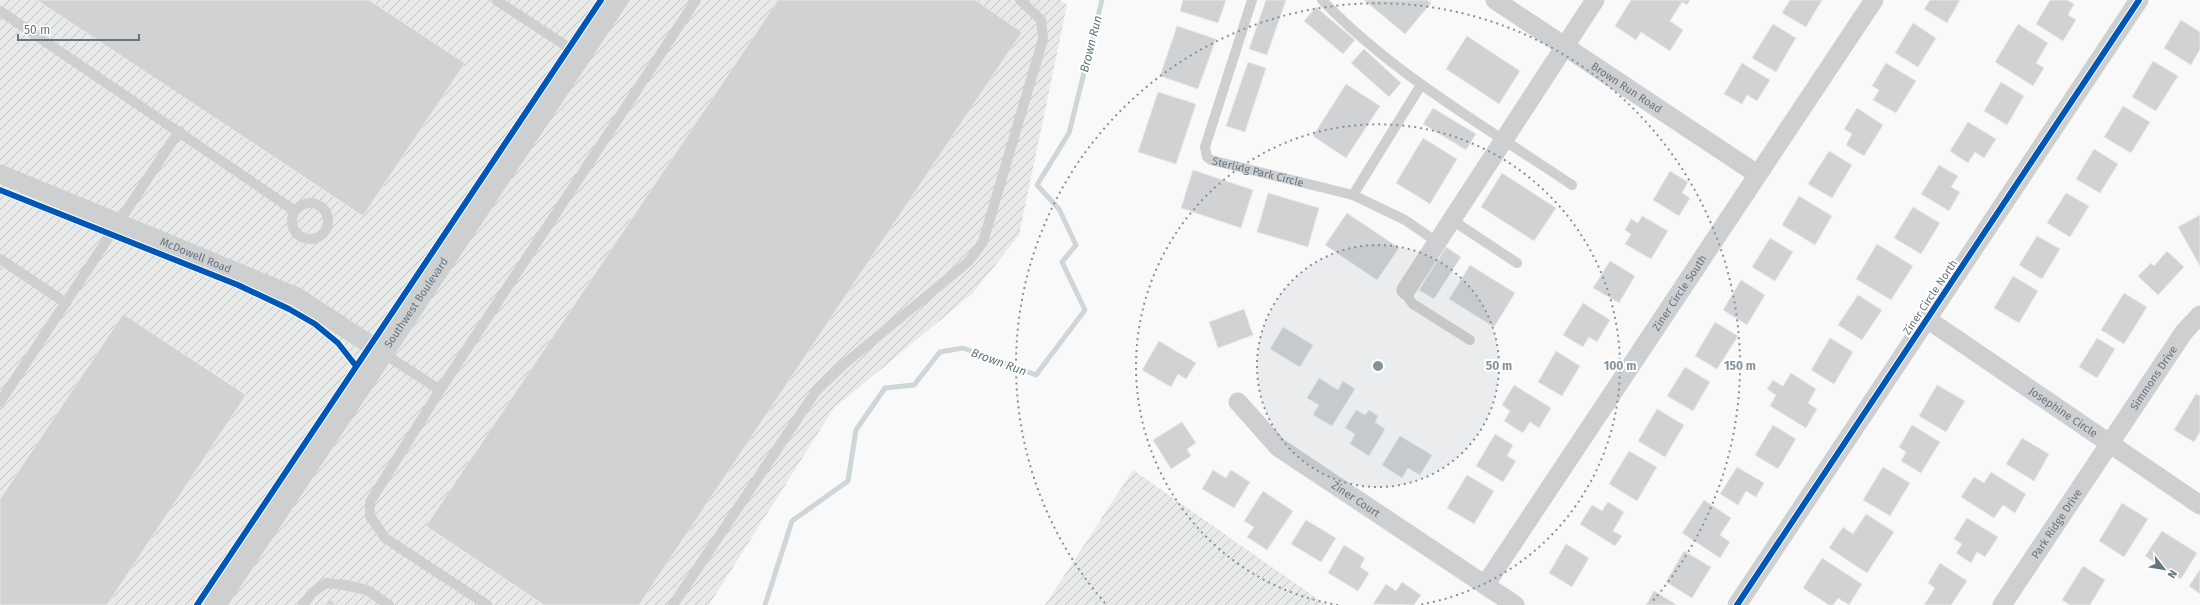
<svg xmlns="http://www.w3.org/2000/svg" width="2200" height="605" font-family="'Fira Sans',sans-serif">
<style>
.industrial{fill:url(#industrial-furrows)}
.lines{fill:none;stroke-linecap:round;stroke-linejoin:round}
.stream{stroke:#ced6d9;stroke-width:5}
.building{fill:#d0d2d3;stroke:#e8e8e8}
.service{stroke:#cecfd0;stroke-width:10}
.minor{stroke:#cecfd0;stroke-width:19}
.tertiary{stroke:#cecfd0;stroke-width:22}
.cycleway-casing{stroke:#fff;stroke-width:8}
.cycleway{stroke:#0057b8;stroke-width:6}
.ring{fill:none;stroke:#84929c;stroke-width:2;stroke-dasharray:2 4}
.labels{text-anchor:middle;stroke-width:4;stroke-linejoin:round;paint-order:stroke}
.street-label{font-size:11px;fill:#657683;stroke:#fff}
.water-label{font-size:12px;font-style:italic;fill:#60757c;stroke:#fff}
.centre{fill:#84929c;stroke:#fff;stroke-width:2}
.ring-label{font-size:12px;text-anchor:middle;font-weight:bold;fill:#84929c;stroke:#fff;stroke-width:4;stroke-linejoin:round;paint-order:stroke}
</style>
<defs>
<pattern id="industrial-furrows" width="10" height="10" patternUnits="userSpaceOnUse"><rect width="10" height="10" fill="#e8e9e9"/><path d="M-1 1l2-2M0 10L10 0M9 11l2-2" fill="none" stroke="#c0c1c2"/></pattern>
</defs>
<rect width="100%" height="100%" fill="#f9f9f9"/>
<path class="industrial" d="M0,0H1060L1067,5L1019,235L973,293L834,408L709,605H0Z
M1133,470L1326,605H1045Z"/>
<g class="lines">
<path class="stream" d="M765,605L792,521L848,481L856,430L885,388L914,385L940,352L963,348L1036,375L1085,310L1062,262L1076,245L1059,209L1037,185L1069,133L1102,0"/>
</g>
<path class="building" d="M37,0H369L465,63L363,216Z
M778,0H975L1022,32L639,605H544L426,526Z
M1183,0H1226L1218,23L1180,11Z
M1266,0H1286L1267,55L1249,49Z
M1364,0H1427L1431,3L1405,34Z
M1631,0H1690L1687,5L1682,2L1670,21L1683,30L1670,51L1641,32L1636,40L1615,26Z
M1790,0H1822L1806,27L1782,13Z
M1930,0H1960L1947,23L1924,9Z
M2050,0H2067L2074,4L2068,15L2076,20L2063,41L2036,24Z
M1316,7L1355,40L1343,54L1304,21Z
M2181,20L2200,32V49L2191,65L2164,48Z
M1913,23L1936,38L1918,67L1895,53Z
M1773,24L1796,38L1776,72L1752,58Z
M2018,24L2048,43L2036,63L2044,68L2033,86L1995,62Z
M1177,26L1216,39L1198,89L1160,76Z
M1467,36L1520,71L1499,104L1446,69Z
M1364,49L1401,83L1389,97L1351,63Z
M2153,61L2178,76L2156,111L2132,97Z
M1248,62L1266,68L1245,132L1226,126Z
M1742,63L1770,80L1757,101L1747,95L1742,104L1724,94Z
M1886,63L1916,81L1896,113L1873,100L1879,90L1872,86Z
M2001,82L2024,96L2007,125L1984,111Z
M1346,84L1380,106L1346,158L1313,136Z
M1158,92L1196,104L1176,164L1138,152Z
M2123,106L2150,122L2131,153L2104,137Z
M1433,108L1476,134L1466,150L1423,124Z
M1857,108L1883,125L1864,156L1846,145L1852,134L1844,129Z
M1968,122L1996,139L1984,158L1975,152L1968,163L1950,151Z
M1423,138L1457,159L1430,204L1396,183Z
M2094,149L2118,164L2100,193L2076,179Z
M1829,151L1852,165L1832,198L1808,184Z
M1939,165L1958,176L1951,187L1960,192L1949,211L1921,194Z
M1193,170L1253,190L1241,228L1181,208Z
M1670,171L1688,182L1682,193L1690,198L1679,216L1653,200Z
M1502,173L1556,208L1534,241L1481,207Z
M1268,193L1319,208L1308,247L1257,232Z
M2066,193L2089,206L2070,237L2047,223Z
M1799,196L1832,216L1815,245L1782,225Z
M1913,207L1940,223L1921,254L1894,238Z
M1347,213L1399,248L1377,280L1325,245Z
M2200,215V266L2178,227Z
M1642,216L1668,231L1651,259L1625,244L1631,234L1625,230L1631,219L1638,223Z
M2037,236L2060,249L2042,279L2019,265Z
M1770,238L1793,252L1775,281L1752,267Z
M1877,244L1913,266L1891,300L1856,279Z
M1446,247L1461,257L1434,299L1419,290Z
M2167,251L2184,267L2158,295L2138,276L2151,263L2154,266Z
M1610,261L1635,276L1619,303L1593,288Z
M1470,265L1515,293L1494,327L1449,299Z
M2013,276L2038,291L2019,323L1994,308Z
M1741,280L1765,295L1747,325L1723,310Z
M2124,293L2147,307L2124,344L2101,330Z
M1858,295L1882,310L1862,340L1838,325Z
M1583,303L1610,320L1597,342L1589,337L1583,347L1563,335Z
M1244,309L1253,335L1218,348L1209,322Z
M123,314L246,395L107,605H0V499Z
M1715,322L1738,336L1717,369L1695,356Z
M1283,327L1313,345L1300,367L1270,349Z
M1830,338L1853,352L1834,384L1811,370Z
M2097,338L2115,349L2097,378L2079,367Z
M1159,341L1196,363L1186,379L1178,374L1171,387L1142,370Z
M1556,351L1580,366L1562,396L1538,382Z
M1685,367L1710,382L1693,411L1667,396Z
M1791,373L1816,389L1808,403L1817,409L1806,428L1770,406L1776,395L1767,389L1773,380L1783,386Z
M1319,378L1338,390L1343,381L1355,389L1332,426L1313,415L1319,405L1307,398Z
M1514,385L1551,408L1539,428L1530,422L1523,433L1504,421L1510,411L1502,405Z
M1937,385L1965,401L1946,432L1919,416Z
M2196,394L2200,396V432L2194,442L2174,430Z
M1657,409L1684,425L1665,457L1638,441Z
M1356,410L1365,415L1369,410L1378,416L1375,422L1385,429L1369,456L1350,444L1355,434L1345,428Z
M1182,422L1196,443L1187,449L1191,456L1171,469L1153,440Z
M1773,425L1796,439L1778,469L1755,455Z
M1912,425L1940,442L1921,473L1901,461L1906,452L1899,447Z
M1495,434L1513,445L1507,456L1516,461L1503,482L1476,466Z
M1400,436L1432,455L1420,475L1408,468L1402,478L1382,465Z
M2022,438L2049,454L2034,481L2006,464Z
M1629,451L1657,467L1637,501L1609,484Z
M1737,467L1764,483L1756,497L1746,491L1738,505L1720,494Z
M1883,467L1910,483L1890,516L1863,500Z
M1213,470L1226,478L1231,470L1250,482L1234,508L1202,489Z
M1991,472L2026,494L2015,513L2003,505L1994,518L1961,497L1974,477L1984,483Z
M1467,475L1494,491L1474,524L1447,508Z
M1263,491L1293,511L1267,550L1247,537L1254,527L1244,521Z
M1704,500L1731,518L1720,535L1730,542L1720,558L1682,533Z
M1608,502L1624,512L1613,531L1622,536L1615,546L1580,524L1592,505L1602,511Z
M2122,503L2148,519L2124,557L2099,541Z
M1866,514L1894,532L1867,573L1829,548L1843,527L1853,534Z
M1967,518L1998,537L1985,557L1977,552L1971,563L1956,553L1962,544L1954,539Z
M1306,520L1336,538L1321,562L1291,544Z
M2162,531L2197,553L2181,579L2145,556Z
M1566,544L1589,558L1572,587L1549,573Z
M1344,545L1365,558L1360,567L1369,573L1358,591L1328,573Z
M1684,551L1711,567L1692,598L1666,582Z
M1822,558L1862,584L1849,605L1838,598L1833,605H1829L1803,588Z
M1940,563L1967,581L1951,605H1924L1935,588L1928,583Z
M2083,566L2105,580L2090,605H2070L2062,600Z
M2200,569V594L2189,586Z
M1402,582L1421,595L1414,605L1373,604L1386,584L1396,591Z
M1654,591L1677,605H1646Z
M329,599L338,605H325Z"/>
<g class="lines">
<g class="service">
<path d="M496,0L580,55"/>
<path id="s1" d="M1252,0L1205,147L1207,157L1211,160L1353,195L1405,220L1437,242"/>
<path d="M1322,0C1394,75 1486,127 1572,185"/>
<path d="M0,11L295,211"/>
<path d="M1353,195L1421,85"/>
<circle cx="310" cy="221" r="18"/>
<path d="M1452,220L1517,263"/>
<path d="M0,259L66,303"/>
<path d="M1406,290V295L1413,304L1470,340"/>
<path d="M383,353L440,390"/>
<path d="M0,402L179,131"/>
<path d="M303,605L312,593L326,583L344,585L367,590L389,605"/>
<path d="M487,605L385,538L370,516V502L440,390L696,0"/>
<path d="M673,605L816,391L843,365L968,262L983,242L1043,39L1041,20L1020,0"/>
</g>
<g class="minor">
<path id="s2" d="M1495,0L1757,174"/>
<path id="s3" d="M0,174L297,297L383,353"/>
<path d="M1406,290L1595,0"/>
<path id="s4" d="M1927,319L2200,505"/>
<path id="s5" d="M1238,402L1278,447L1515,605"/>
<path id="s6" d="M1485,585L1874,0"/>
<path d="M1737,605L2139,0"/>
<path id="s7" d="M2002,605L2184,332L2200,315"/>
</g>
<path class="tertiary" id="s8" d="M215,605L617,0"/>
<defs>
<path id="cycleway" d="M0,190L238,285L289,309L315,324L338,343L356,366
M197,605L601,0
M1737,605L2139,0"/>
</defs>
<use href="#cycleway" class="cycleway-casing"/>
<use href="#cycleway" class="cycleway"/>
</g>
<circle cx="1378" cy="366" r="121" fill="#84929c" fill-opacity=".12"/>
<g class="ring">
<circle cx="1378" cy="366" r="121"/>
<path d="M1338 605A242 242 0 1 1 1418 605"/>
<path d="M1105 603A362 362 0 1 1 1651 603"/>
</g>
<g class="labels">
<g class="street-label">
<text dy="4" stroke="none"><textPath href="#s2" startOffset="158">Brown Run Road</textPath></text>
<text dy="4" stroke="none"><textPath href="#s1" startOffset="218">Sterling Park Circle</textPath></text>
<text dy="4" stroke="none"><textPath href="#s3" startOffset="212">McDowell Road</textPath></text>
<text dy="4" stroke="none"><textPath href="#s6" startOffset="351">Ziner Circle South</textPath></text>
<text transform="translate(1930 297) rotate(-56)" y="4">Ziner Circle North</text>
<text dy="4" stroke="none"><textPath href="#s8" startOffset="363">Southwest Boulevard</textPath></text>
<text dy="4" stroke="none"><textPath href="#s7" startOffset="273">Simmons Drive</textPath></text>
<text dy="4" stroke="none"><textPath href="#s4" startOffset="165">Josephine Circle</textPath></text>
<text dy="4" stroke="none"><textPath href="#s5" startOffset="154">Ziner Court</textPath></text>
<text dy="4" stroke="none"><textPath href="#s7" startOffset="98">Park Ridge Drive</textPath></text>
</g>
<g class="water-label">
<text transform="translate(1091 44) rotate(-76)" y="4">Brown Run</text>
<text transform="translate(999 362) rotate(20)" y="4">Brown Run</text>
</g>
</g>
<circle cx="1378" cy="366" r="6" class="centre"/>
<g class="ring-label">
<text x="1499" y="370">50 m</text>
<text x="1620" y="370">100 m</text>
<text x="1740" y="370">150 m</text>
</g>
<g transform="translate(2164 569) rotate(121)" stroke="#ffffff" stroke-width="3" paint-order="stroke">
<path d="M0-3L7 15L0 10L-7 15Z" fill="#657683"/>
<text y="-6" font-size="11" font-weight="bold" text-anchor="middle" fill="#657683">N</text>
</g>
<path d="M18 34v6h121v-6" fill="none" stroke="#657683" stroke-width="2"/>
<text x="24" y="34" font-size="12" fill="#657683" stroke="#ffffff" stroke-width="3" paint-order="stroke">50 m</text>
</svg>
